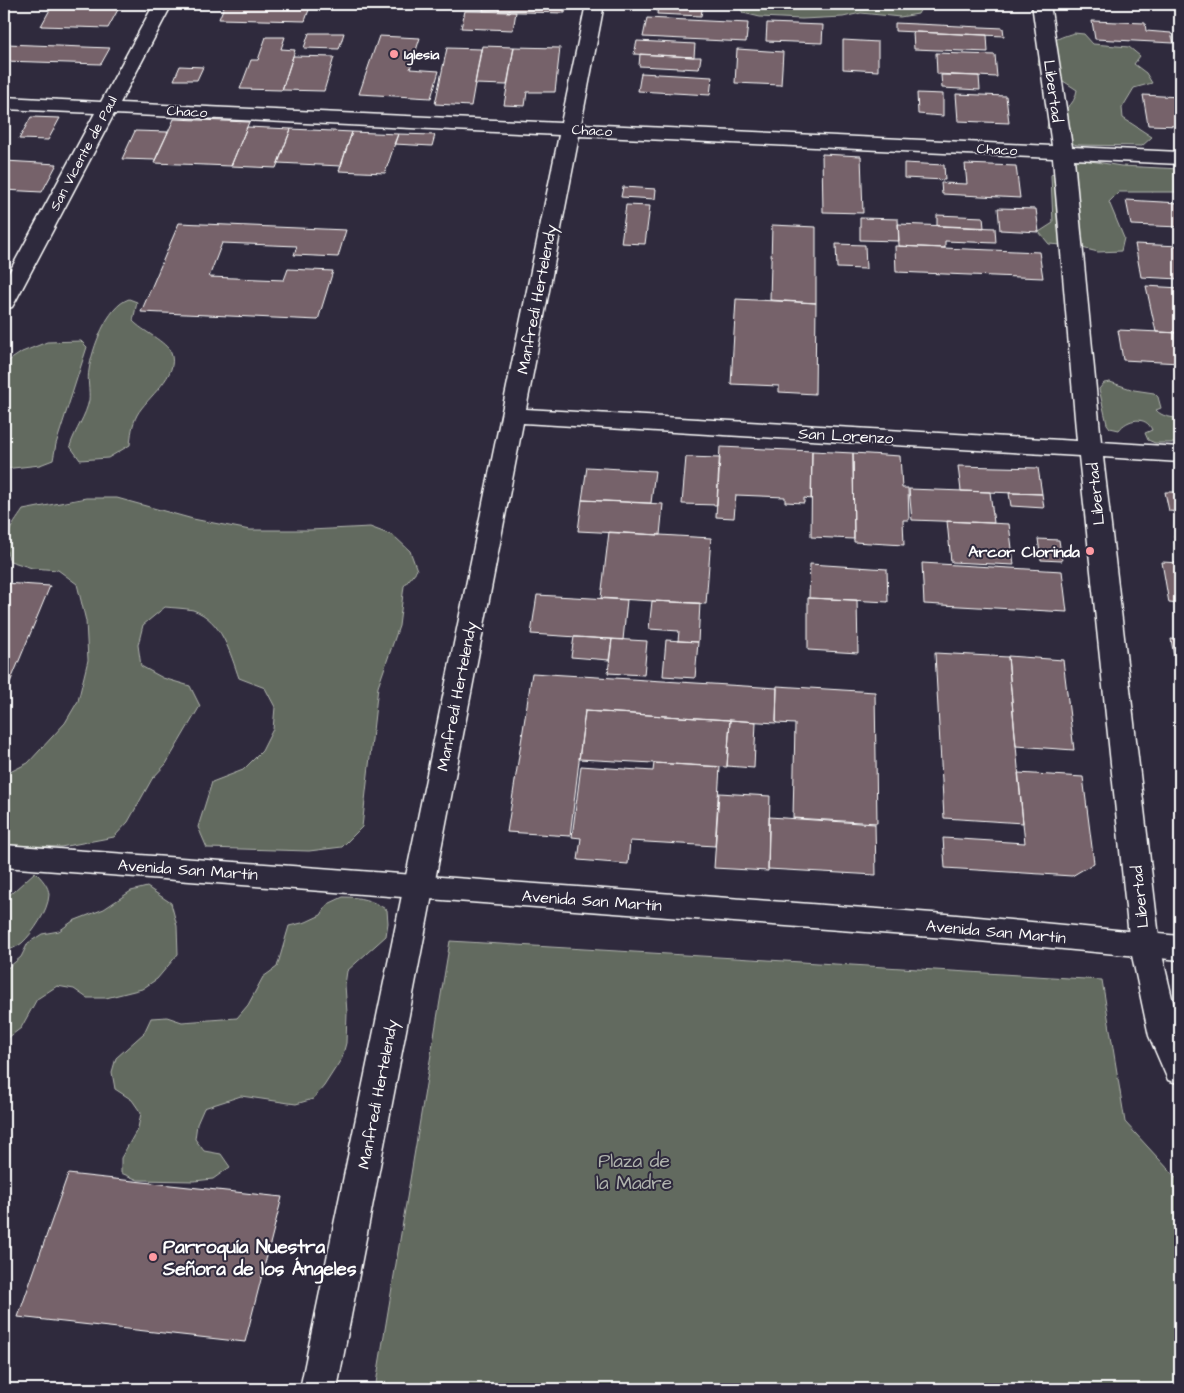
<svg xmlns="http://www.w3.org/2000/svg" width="1184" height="1393" font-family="'Architects Daughter',sans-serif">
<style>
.green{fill:#626a5e;stroke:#b0b4ae}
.building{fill:#76626a;stroke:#fff}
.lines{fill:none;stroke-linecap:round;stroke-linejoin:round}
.street-casing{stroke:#fff;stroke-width:3}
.secondary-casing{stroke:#fff;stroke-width:3}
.street{fill:#2f2a3d;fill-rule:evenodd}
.secondary{fill:#2f2a3d;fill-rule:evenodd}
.poi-dot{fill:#ff9aa2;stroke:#2f2a3d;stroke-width:2}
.labels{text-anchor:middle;stroke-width:4;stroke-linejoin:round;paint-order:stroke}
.far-poi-label{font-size:14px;font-weight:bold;fill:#fff;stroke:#2f2a3d;text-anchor:start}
.far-street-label{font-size:14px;fill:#fff;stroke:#2f2a3d}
.street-label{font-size:16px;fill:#fff;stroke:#2f2a3d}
.poi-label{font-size:16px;font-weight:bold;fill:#fff;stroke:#2f2a3d;text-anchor:end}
.near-park-label{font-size:19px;fill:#b0b4ae;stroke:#2f2a3d}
.near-poi-label{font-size:19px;font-weight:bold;fill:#fff;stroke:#2f2a3d;text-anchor:start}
</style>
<rect width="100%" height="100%" fill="#2f2a3d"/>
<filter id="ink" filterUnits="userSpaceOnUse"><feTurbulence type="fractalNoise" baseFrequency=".02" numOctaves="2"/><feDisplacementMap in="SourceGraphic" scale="10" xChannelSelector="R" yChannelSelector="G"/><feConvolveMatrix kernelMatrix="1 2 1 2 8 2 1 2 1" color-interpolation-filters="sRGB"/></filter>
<g filter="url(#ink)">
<path class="green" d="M738,4H921L923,5L918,14L900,17L861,13L843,17L802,19L760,17L743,13Z
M1074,33L1084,34L1093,44L1129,47L1140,56L1134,64L1146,73L1152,83L1134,88L1122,108L1123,118L1152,137L1142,146L1077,145L1058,139L1047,128L1049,117C1064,111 1074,107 1077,90C1064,81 1050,74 1038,64C1041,44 1057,38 1074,33Z
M1078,159L1121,166L1180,169V192H1119L1109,202L1124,238L1121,251L1098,252L1074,246L1049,244L1039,232L1053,223L1051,175L1062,165Z
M129,299L137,302L133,321C142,331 167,342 171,353C180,375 147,397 137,415C132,425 131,434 130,445L108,458L80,460L70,446C75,430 86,416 89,400C90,390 87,380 89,370C92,349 107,306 129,299Z
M81,341L87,347L56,444L53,460L40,465L4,469V364L22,352L47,342Z
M1110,382L1134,390L1154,393L1158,397L1161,408L1156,410C1162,417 1171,417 1180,419V443H1155L1148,440L1145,433L1152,430C1146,415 1127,419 1119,430L1110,428L1107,424L1099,389L1104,383Z
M86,498H117L193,519L250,530H310L370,527L394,536L410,551L417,570L404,586L399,626L378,687L362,827L342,847L309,851L207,848L198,827L212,782L243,770L262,751L273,729L275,707L265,688L239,678C230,653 222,620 193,610C184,608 174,608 165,607L143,625L138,645L141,666L163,678L190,686L200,706L166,764L152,779L128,822L114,837L61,847L4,845V775L28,763L65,723L78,701L88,660L86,621L77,584L58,570L32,568L10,561C0,539 11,528 23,510Z
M35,872C41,878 49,886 49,895C48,911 33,933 22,943C17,947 9,950 4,952V900Z
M147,887L171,903L177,926L178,954L157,979L142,989L106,998H87L74,989L57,986L37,999L21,1028L4,1041V968L9,967L21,957L28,943L42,934L59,931L73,921L104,909L131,891Z
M343,897C360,897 372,900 387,910L388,923L386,936L347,971L345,985L347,1013L346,1043L342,1058L324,1086L313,1099L296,1104L241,1096L204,1108L197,1124L195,1139L204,1151L221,1154L230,1167L213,1179L194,1181L138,1180L121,1173V1158L138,1128L141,1113L132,1100L115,1089L112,1072L116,1058L144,1033L151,1018L167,1017L182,1022L237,1018L248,1005L263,977L277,967L289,926L306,922L321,915L328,904Z
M450,941L1102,980L1125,1122L1180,1182V1389H375Z"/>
<path class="building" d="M53,4H121L108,28L41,26Z
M225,4H311L305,21L219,19Z
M472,4H566L565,13L483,11L484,4Z
M658,4H703L701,16L657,14Z
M946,4H1003V7L946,5Z
M465,11L516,12L513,30L461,28Z
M647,18L748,23L746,42L643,37Z
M1092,21L1145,23L1146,31L1171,33L1174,43L1095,39Z
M767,23L823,25L822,43L766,41Z
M895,23L1003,28L1004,36L895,31Z
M913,32L987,35L988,52L914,49Z
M309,33H344L339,49L304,48Z
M379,36L420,38L410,69L439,71L431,98L359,94Z
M266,37H285L281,49L295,50L282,90L240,89L251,60H258Z
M843,40L878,42V71L843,69Z
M637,41L695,44L694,57L634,54Z
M6,44L110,48L101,64L4,61V47Z
M482,46L514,47L507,85L475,84Z
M514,47L560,48L555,92H527L525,106L504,105Z
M447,48L481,49L471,106L435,104Z
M737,49L783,52L781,85L735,83Z
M936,53L995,55L997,77L937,74Z
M640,54L694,57H701L699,69L639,66Z
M293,56L334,57L324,91L282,90Z
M180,66L203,67L197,80H174Z
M641,73L712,77L710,95L638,91Z
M941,75L979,76L980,90L942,88Z
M917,93L943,94V116L918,114Z
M956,94L1006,96L1009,123L958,121Z
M1143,95L1180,97V126L1148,125Z
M31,117L60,118L48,140L19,139Z
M174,119L249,122L231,166L154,163Z
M247,127L291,129L276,168L231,166Z
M291,129L352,132L341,166L278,163Z
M135,131L168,132L155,160L122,159Z
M352,132L398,134L385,173L339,171Z
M398,134L435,135L432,146L394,144Z
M822,154L861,156L863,213L823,212Z
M4,158H6L5,161L57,164L42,192L4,190Z
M904,163L944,165L945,180L904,178Z
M965,164L1016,166L1020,198L942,194L941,183L967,184Z
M623,187L656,189L655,199L621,197Z
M1126,200L1180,203V227L1131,225Z
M626,205L650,206L645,244L621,243Z
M998,208L1036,209L1039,232L1000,230Z
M937,215L983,217L984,228L937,226Z
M860,218L898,219L899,241L860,240Z
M179,223L346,230L338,257L294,255L297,246L222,243L209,277L284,280L288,269L333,271L318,320L141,312Z
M898,224L995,228L996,243L945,241V248L899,246Z
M772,225L816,227V303L770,300Z
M836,244L865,245L866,269L837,268Z
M1135,244L1180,246V279L1141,277Z
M895,246L1039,252L1043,278L896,272Z
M1146,286L1180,288V333L1156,332Z
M736,299L816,303L815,394L779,392V386L731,384Z
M1118,330L1180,333V363L1123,360Z
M720,447L812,451L811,499L804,498V503L785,502V497L736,495L734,518L716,517Z
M812,451L853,453L854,539L811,537Z
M853,453L900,456L902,488H908L909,520H903L904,545L854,542Z
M686,457L720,458L717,505L682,504Z
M958,466L1038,468L1042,494L961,491Z
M587,467L655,471L651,503L582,500Z
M909,489L990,492L994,523L912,520Z
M1165,492H1180V512L1169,511Z
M1009,493L1042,494L1044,508L1011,506Z
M582,500L663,504L660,535L578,531Z
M947,521L1009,524L1014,565L951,562Z
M609,532L711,538L706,604L601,598Z
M1174,535H1180V561Z
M1038,539L1059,540L1062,561L1041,560Z
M1162,562L1180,563V604L1169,603Z
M922,563L1062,571L1067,612L924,604Z
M810,564L887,569L888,602L809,598Z
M4,583L50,586L4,697Z
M537,595L627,600L623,640L531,634Z
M808,598L857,600L858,653L808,650Z
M652,601L700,603L698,642L678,641L679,631L649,629Z
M574,637L612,639L609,660L571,657Z
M612,639L647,641L644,675L608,673Z
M1171,639L1180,640V686H1179Z
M666,640L698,642L695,678L663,676Z
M935,653L1008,657L1023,823L944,818Z
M1008,656L1063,660L1074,750L1016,746Z
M532,673L777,688L776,723L585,711L570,836L507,832Z
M777,686L875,692L877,823L793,818L795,724L776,723Z
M585,711L730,720L727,767L579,759Z
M730,720L756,722L754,768L727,766Z
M654,763L720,767L715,846L630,841L628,864L578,860L581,838L572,837L581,766L653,771Z
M1018,773L1083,777L1094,863L1072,876L945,868L943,838L1025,843Z
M719,793L770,796L768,871L714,868Z
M769,817L875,824L876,875L768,869Z
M68,1174L282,1197L245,1342L18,1317Z"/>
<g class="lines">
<defs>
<path id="street" d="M154,4H172L120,103L561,123L586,4H604L581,124L1052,146L1032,4H1050L1072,147L1180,152V164L1074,159L1101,442L1180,447V462L1103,457L1160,946L1180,1032V1084L1168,1080L1149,1036L1130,946L1079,456L523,423L337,1389H300L559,135L114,114L15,302L12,307L4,309V282L95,113L4,109V97L101,102ZM579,136L1053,158L1077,441L526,409Z"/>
<path id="secondary" d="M4,845L946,914L1180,936V960L946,938L4,867Z"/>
</defs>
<use href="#street" class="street-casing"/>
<use href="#secondary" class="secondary-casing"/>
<use href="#street" class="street"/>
<use href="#secondary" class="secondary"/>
</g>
</g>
<g class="poi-dot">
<circle cx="394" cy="54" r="5"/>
<circle cx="1090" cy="551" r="5"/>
<circle cx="153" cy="1257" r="5"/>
</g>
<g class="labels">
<g class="far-poi-label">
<text x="404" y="59">Iglesia</text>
</g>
<g class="far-street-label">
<text transform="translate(187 111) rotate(3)" y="5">Chaco</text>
<text transform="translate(592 130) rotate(3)" y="5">Chaco</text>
<text transform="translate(997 149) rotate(3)" y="5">Chaco</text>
<text transform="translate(83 153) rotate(-62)" y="5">San Vicente de Paul</text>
</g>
<g class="street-label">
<text transform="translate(1054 91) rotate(82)" y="6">Libertad</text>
<text transform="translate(536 299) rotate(-79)" y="6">Manfredi Hertelendy</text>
<text transform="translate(846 435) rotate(3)" y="6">San Lorenzo</text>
<text transform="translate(1095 494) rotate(-96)" y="6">Libertad</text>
<text transform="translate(456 696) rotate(-79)" y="6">Manfredi Hertelendy</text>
<text transform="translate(188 869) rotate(4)" y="6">Avenida San Martín</text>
<text transform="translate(1139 897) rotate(-96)" y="6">Libertad</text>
<text transform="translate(592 900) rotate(4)" y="6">Avenida San Martín</text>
<text transform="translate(996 931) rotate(5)" y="6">Avenida San Martín</text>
<text transform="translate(377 1094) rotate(-79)" y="6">Manfredi Hertelendy</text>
</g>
<g class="poi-label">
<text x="1080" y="557">Arcor Clorinda</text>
</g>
<g class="near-park-label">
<text x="634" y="1167">Plaza de<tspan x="634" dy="22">la Madre</tspan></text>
</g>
<g class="near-poi-label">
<text x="163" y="1253">Parroquía Nuestra<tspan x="163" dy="22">Señora de los Ángeles</tspan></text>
</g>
</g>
<rect width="1184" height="1393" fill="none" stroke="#2f2a3d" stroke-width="20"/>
<rect x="10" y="10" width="1164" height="1373" fill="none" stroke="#fff" stroke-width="2" filter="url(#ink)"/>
</svg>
